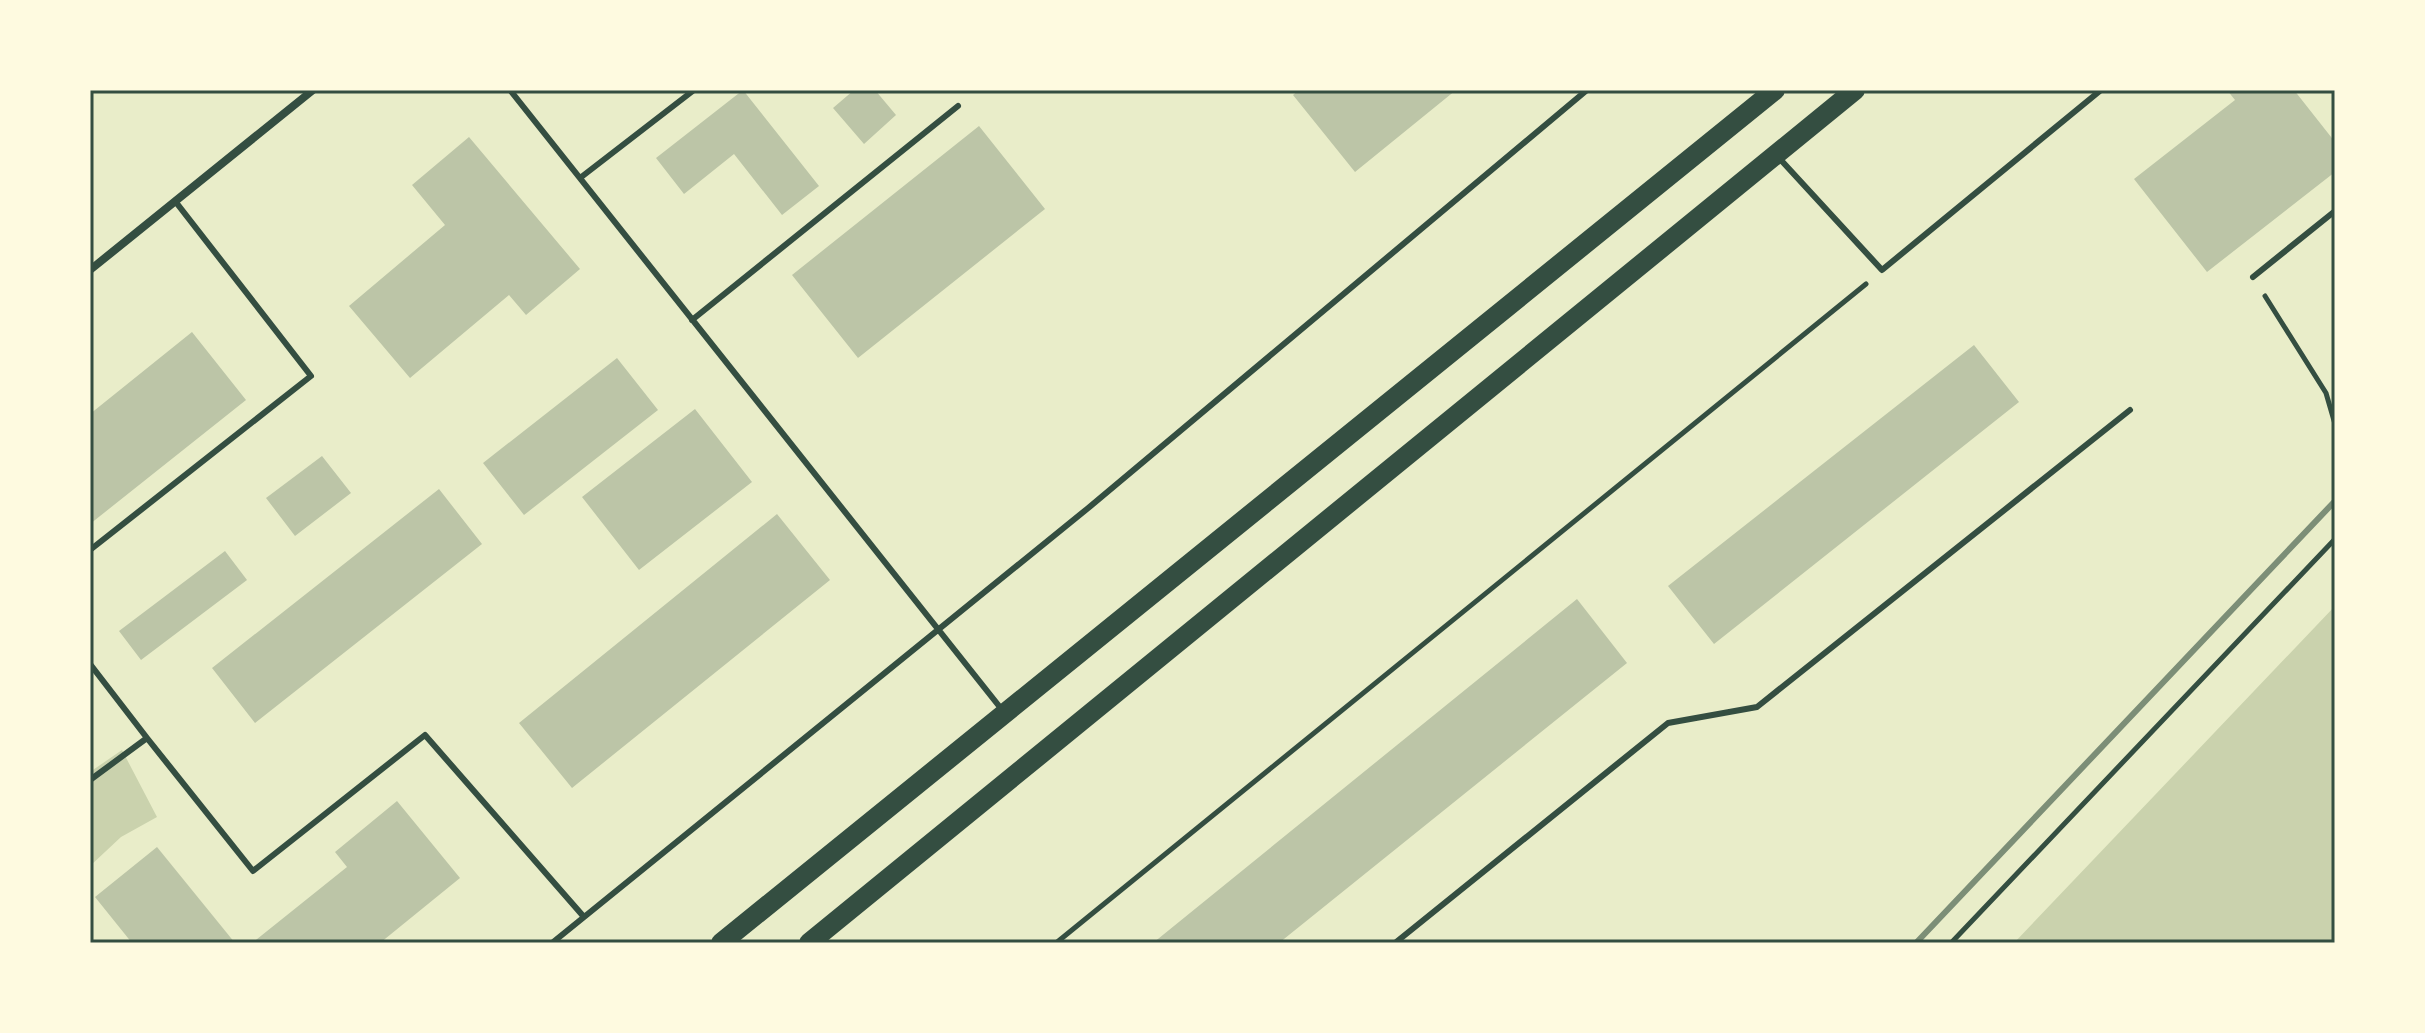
<svg xmlns="http://www.w3.org/2000/svg" width="2425" height="1033" font-family="'IBM Plex Sans',sans-serif">
<style>
.green{fill:#cad2ad}
.building{fill:#bcc5a7}
.lines{fill:none;stroke-linecap:round;stroke-linejoin:round}
.path{stroke:#344e41;stroke-width:5}
.service{stroke:#344e41;stroke-width:6}
.minor{stroke:#344e41;stroke-width:8}
.primary{stroke:#344e41;stroke-width:20}
.rail{stroke:#7c8e77;stroke-width:6}
.neatline{fill:none;stroke:#344e41;stroke-width:3}
</style>
<rect width="100%" height="100%" fill="#e9edc9"/>
<path class="green" d="M2335,606V943H2014Z
M122,750L157,817L121,837L90,866V772Z"/>
<path class="building" d="M743,90L819,186L782,215L734,154L684,194L656,158Z
M854,90H875L896,115L864,144L833,108Z
M1299,90H1456L1355,172L1293,95Z
M2227,90H2294L2335,142V172L2207,272L2134,179L2235,100Z
M979,126L1045,209L858,358L792,275Z
M469,137L580,269L526,315L509,295L410,378L349,306L445,225L412,185Z
M192,332L246,400L90,524V414Z
M1974,345L2019,402L1714,644L1668,586Z
M617,358L658,410L524,515L483,463Z
M695,409L752,482L639,570L582,497Z
M322,456L351,493L295,536L266,498Z
M439,489L482,544L255,723L212,668Z
M777,514L830,580L572,788L519,723Z
M225,551L247,580L141,660L119,631Z
M1577,599L1627,663L1279,943H1153Z
M397,801L460,878L380,943H252L347,867L335,852Z
M157,847L235,943H132L95,897Z"/>
<g class="lines">
<path class="path" d="M2265,296L2326,393L2335,424
M1056,943L1866,284
M1951,943L2335,539"/>
<path class="service" d="M510,90L1003,711
M1779,158L1882,270L2101,90
M580,178L694,90
M2253,277L2335,211
M692,320L958,106
M90,550L311,376L175,201
M90,664L147,738
M90,780L147,738L253,871L425,735L584,917
M552,943L1087,509L1587,90
M1395,943L1668,723L1757,707L2130,410"/>
<path class="minor" d="M90,270L313,90"/>
<path class="primary" d="M721,943L1775,90
M809,943L1855,90"/>
<path class="rail" d="M1916,943L2335,501"/>
</g>
<rect width="2425" height="1033" fill="none" stroke="#fefae0" stroke-width="184"/>
<rect x="92" y="92" width="2241" height="849" class="neatline"/>
</svg>
